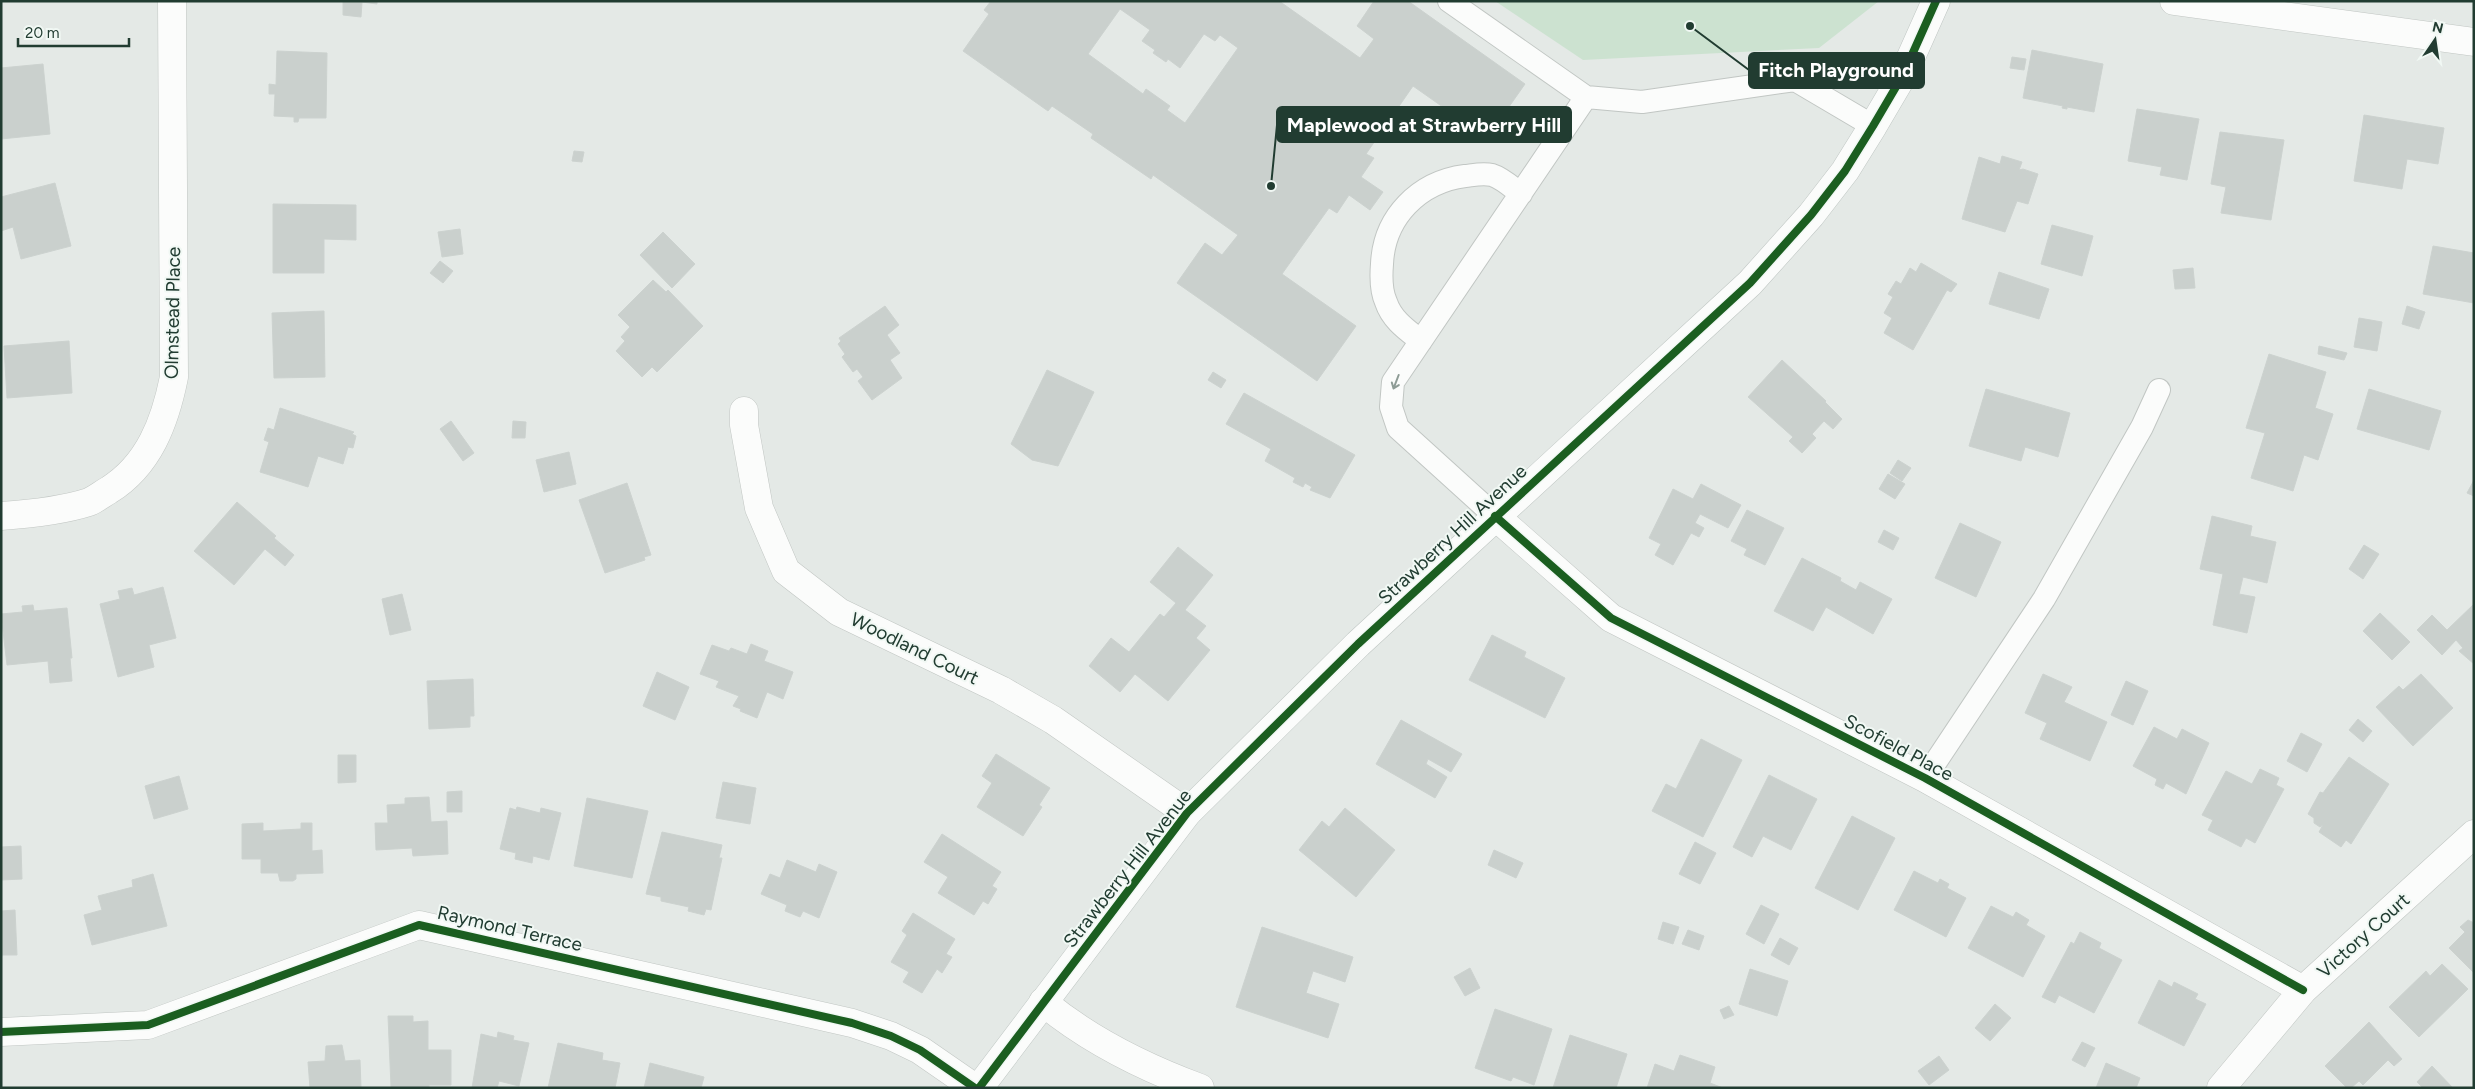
<svg xmlns="http://www.w3.org/2000/svg" width="2475" height="1089" font-family="Figtree,sans-serif">
<style>
.green{fill:#cce2d0}
.building{fill:#cad0cd;stroke:#ccd2cf;fill-rule:evenodd}
.lines{fill:none;stroke-linecap:round;stroke-linejoin:round}
.service-casing{stroke:#c1c6c3;stroke-width:24}
.minor-casing{stroke:#c1c6c3;stroke-width:29}
.secondary-casing{stroke:#bfc6c3;stroke-width:29}
.service{stroke:#fbfcfb;stroke-width:22}
.minor{stroke:#fbfcfb;stroke-width:28}
.secondary{stroke:#fbfcfb;stroke-width:28}
.cycleway-casing{stroke:#f1f8f4;stroke-width:11}
.cycleway{stroke:#1b5e20;stroke-width:8}
.oneway{stroke:#8e9c96}
.labels{text-anchor:middle;stroke-width:4;stroke-linejoin:round;paint-order:stroke}
.street-label{font-size:19px;fill:#213c31;stroke:#f1f8f4}
.leader{fill:none;stroke:#213c31;stroke-width:2}
.callout-dot{fill:#213c31;stroke:#f1f8f4;stroke-width:2}
.callout{fill:#213c31;stroke:#213c31;stroke-width:2}
.callout-label{font-size:20px;text-anchor:middle;font-weight:bold;fill:#fff}
</style>
<rect width="100%" height="100%" fill="#e4e9e6"/>
<path class="green" d="M1495,1H1879L1819,48L1583,60Z"/>
<path class="building" d="M343,1H377V4L362,2L361,17L343,15Z
M991,1H1279L1360,58L1374,39L1357,26L1374,1H1408L1525,84L1487,138L1413,86L1366,154L1374,158L1361,177L1383,192L1370,210L1349,195L1337,213L1329,208L1282,274L1356,326L1317,381L1177,283L1205,243L1222,255L1238,235L1153,175L1151,179L1091,138L1093,134L1052,106L1048,111L963,51L989,14L984,10ZM1120,9L1150,30L1142,41L1155,50L1153,53L1166,62L1168,59L1180,68L1204,34L1215,41L1220,35L1238,48L1185,123L1167,110L1170,106L1146,89L1143,94L1088,54Z
M2032,50L2103,64L2094,112L2067,107V109L2062,108L2063,106L2023,98Z
M277,51L327,53L326,118H299L298,122H294V117L274,116L275,94H269V84L276,85Z
M2012,57L2026,59L2024,70L2010,68Z
M43,64L50,134L1,139V68Z
M2137,109L2199,119L2187,180L2160,175L2162,167L2128,161Z
M2364,115L2444,128L2438,164L2407,159L2402,189L2354,181Z
M2220,132L2284,140L2271,220L2221,213L2226,187L2211,184Z
M574,151L584,152L582,162L572,161Z
M2002,156L2022,162L2019,170L2023,169L2038,174L2028,204L2017,201L2005,232L1962,219L1979,157L2000,164Z
M55,183L71,246L21,259L13,227L1,231V197Z
M273,204L356,205V240L324,239V273H273Z
M2052,225L2093,236L2082,276L2041,264Z
M460,229L463,254L442,257L438,232Z
M663,232L695,264L672,288L640,255Z
M2433,246L2474,253V303L2423,294Z
M440,261L453,271L443,283L430,273Z
M1921,263L1957,284L1951,292L1947,290L1913,350L1884,333L1892,318L1884,313L1893,297L1888,294L1896,281L1901,284L1910,268L1916,272Z
M2193,268L2195,288L2175,289L2173,270Z
M1999,272L2049,289L2039,319L1989,304Z
M653,280L666,292L668,290L703,326L657,372L652,367L642,377L616,351L625,341L621,337L630,327L618,315Z
M885,306L899,325L887,335L900,353L890,360L902,378L872,400L858,381L863,377L857,369L853,372L842,357L845,354L838,344L841,341L839,338Z
M2407,306L2425,312L2419,329L2402,324Z
M324,311L325,377L274,378L272,313Z
M2359,318L2382,322L2377,351L2354,347Z
M69,341L72,393L7,398L4,346Z
M2319,346L2347,353L2344,360L2318,354Z
M2269,354L2326,372L2315,408L2333,414L2318,460L2304,455L2293,491L2251,478L2265,433L2246,428Z
M1782,360L1826,401L1825,402L1842,419L1833,429L1824,421L1812,434L1816,438L1802,453L1789,441L1793,437L1748,397Z
M1047,370L1094,392L1058,466L1032,460L1011,444Z
M1213,372L1226,380L1221,388L1208,380Z
M1986,389L2070,413L2058,457L2025,447L2021,461L1969,446Z
M2369,389L2441,411L2429,450L2357,429Z
M1244,393L1355,455L1330,498L1310,490L1312,487L1305,483L1303,487L1293,482L1295,478L1265,461L1271,449L1226,424Z
M280,408L354,432L352,434L356,436L353,448L348,447L343,464L318,456L308,487L260,472L269,442L264,440L268,428L274,430Z
M451,421L474,453L463,461L440,429Z
M513,421L526,422L525,438H512Z
M569,452L576,484L544,492L536,460Z
M1898,460L1911,468L1902,481L1890,473Z
M1888,474L1905,484L1895,499L1879,489Z
M2474,480V496L2467,493Z
M627,483L651,555L644,557L645,560L605,573L579,500Z
M1701,484L1741,505L1728,528L1700,514L1695,523L1704,528L1699,537L1691,533L1673,565L1655,555L1661,544L1649,538L1673,489L1693,499Z
M237,502L276,536L274,538L294,555L285,566L265,549L234,585L194,551Z
M1747,510L1784,528L1765,565L1744,555L1747,549L1731,541Z
M2212,516L2252,526L2250,536L2276,542L2267,583L2243,577L2239,594L2255,597L2247,633L2213,625L2223,574L2200,569Z
M1960,523L2001,542L1976,597L1935,578Z
M1884,530L1899,538L1893,550L1878,542Z
M2364,545L2379,554L2363,579L2349,569Z
M1178,547L1213,575L1185,610L1206,626L1196,638L1210,650L1168,701L1135,674L1120,692L1089,666L1111,638L1129,652L1160,614L1164,617L1176,603L1150,582Z
M1802,558L1841,578L1840,581L1856,590L1860,582L1892,599L1873,634L1826,607L1813,631L1774,611Z
M163,587L176,638L149,645L154,667L118,677L100,604L120,599L118,591L132,588L134,595Z
M402,594L411,630L390,635L382,599Z
M2474,604V664L2459,651L2463,648L2456,640L2442,655L2417,630L2432,615L2447,630Z
M33,605L34,611L67,608L72,658H70L72,681L50,683L48,661L7,665L1,614L23,612L22,606Z
M2380,613L2410,642L2392,660L2363,631Z
M1492,635L1526,652L1524,657L1565,678L1545,718L1469,680Z
M751,644L768,651L764,661L793,672L783,699L767,692L757,718L740,711L741,709L733,706L739,696L716,687L719,681L700,674L712,645L729,651L731,648L747,654Z
M657,672L689,687L675,720L643,706Z
M2043,674L2072,687L2064,702L2107,722L2090,761L2040,739L2047,723L2025,713Z
M2421,674L2453,708L2413,746L2376,707L2399,686L2403,690Z
M473,679L474,716H470V727L429,729L427,681Z
M2126,681L2148,691L2133,725L2111,715Z
M2358,719L2372,731L2363,742L2349,730Z
M1401,720L1462,754L1451,772L1428,759L1426,764L1447,777L1435,798L1376,764Z
M2154,727L2177,739L2182,729L2209,743L2186,794L2166,783L2163,789L2155,785L2157,779L2133,766Z
M2301,733L2322,744L2307,772L2287,761Z
M1701,739L1742,760L1703,837L1652,811L1666,784L1676,789Z
M996,754L1050,788L1039,805L1042,807L1023,836L977,807L992,783L982,776Z
M338,755H356V782L338,783Z
M2349,757L2389,784L2351,844L2346,840L2341,847L2319,832L2323,825L2320,827L2314,823V818L2308,814L2320,792L2323,793Z
M2260,769L2279,778L2276,785L2284,789L2255,843L2246,838L2241,847L2208,830L2213,820L2202,815L2226,771L2252,784Z
M1769,775L1817,799L1791,850L1763,836L1752,857L1733,847Z
M179,776L188,809L154,819L145,786Z
M723,782L756,788L750,824L716,818Z
M462,791V812H447V792Z
M429,797L431,822L447,821L448,854L413,856L412,848L376,850L375,823H388L387,805L405,804V798Z
M587,798L648,811L632,878L574,866Z
M517,807L540,813L541,808L561,813L549,860L533,856L532,863L515,859L516,853L500,849L510,808L516,810Z
M1345,808L1395,850L1356,897L1299,850L1322,821L1329,827Z
M1852,816L1895,838L1858,910L1815,888Z
M263,823V831L301,829V823H312V851L322,850L323,873L296,874V879L293,881H280L278,873H261V859H242V824Z
M662,832L722,845L719,858H722L711,910L706,909L704,915L688,911L689,907L661,901V897L646,894Z
M942,834L1001,872L992,886L997,889L988,904L983,901L974,915L938,893L948,877L924,862Z
M1695,842L1716,853L1700,884L1679,874Z
M21,846L22,879L1,880V847Z
M1494,850L1523,863L1516,878L1488,865Z
M787,860L816,872L819,864L837,872L819,918L803,911L800,917L785,911L787,905L761,894L770,874L780,878Z
M1914,871L1938,883L1940,879L1949,884L1947,888L1966,898L1946,937L1894,910Z
M153,874L167,926L92,945L84,915L102,910L98,896L133,887L132,880Z
M1761,905L1779,914L1764,944L1746,934Z
M1991,906L2013,917L2016,912L2029,920L2026,925L2045,936L2023,977L1968,948Z
M15,910L17,955H2L1,960V911Z
M913,913L955,939L946,954L952,957L942,973L937,969L922,993L903,982L909,972L891,962L907,935L902,931Z
M2468,920L2474,923V973L2449,948L2465,932L2460,927Z
M1663,922L1679,927L1673,944L1658,939Z
M1262,927L1353,957L1345,982L1313,971L1306,993L1339,1004L1328,1038L1236,1007Z
M1688,930L1704,936L1699,950L1682,944Z
M2080,932L2101,943L2099,948L2122,960L2094,1013L2059,995L2055,1003L2042,997L2071,942L2074,944Z
M1780,938L1798,948L1789,965L1771,955Z
M2442,964L2468,989L2419,1037L2389,1007L2426,971L2430,976Z
M1470,968L1480,988L1465,996L1454,977Z
M1750,969L1788,981L1777,1016L1739,1004Z
M2159,980L2172,987L2174,982L2198,994L2195,999L2206,1004L2184,1046L2138,1023Z
M1995,1004L2011,1018L1990,1041L1975,1028Z
M1729,1006L1734,1015L1724,1019L1720,1010Z
M1495,1009L1552,1029L1534,1085L1513,1077L1511,1081L1475,1068Z
M388,1016H413V1022L428,1021V1050H451V1085H429V1088L391,1087Z
M2369,1022L2402,1059L2394,1066L2388,1060L2363,1085L2359,1081L2351,1088H2347L2325,1066Z
M498,1032L514,1036L513,1040L529,1043L519,1086L499,1081L497,1088H472L481,1034L497,1038Z
M1570,1035L1627,1054L1616,1088H1553Z
M2082,1042L2095,1048L2085,1067L2072,1060Z
M558,1043L603,1053L602,1060L620,1063L615,1088H548Z
M342,1045L345,1061L360,1060L361,1088H310L308,1062L325,1061L326,1046Z
M1680,1055L1715,1067L1710,1083L1723,1088H1647L1655,1064L1674,1071Z
M1939,1056L1949,1070L1929,1085L1918,1071Z
M650,1063L704,1077L701,1088H644Z
M2106,1063L2140,1078L2136,1088H2096Z
M2432,1066L2453,1088H2423L2417,1082Z"/>
<g class="lines">
<defs>
<path id="service" d="M1449,1L1586,97L1642,102L1795,80L1873,126
M1421,341C1407,330 1392,320 1386,302C1381,291 1381,276 1382,264C1384,217 1419,182 1465,176C1474,175 1483,173 1492,175C1502,178 1513,188 1521,194
M1495,516L1398,428L1391,407L1393,382L1586,97
M1925,778L2044,599L2142,427L2159,390"/>
<path id="minor" d="M2174,1L2474,42
M744,411V425L759,508L786,571L839,612L1001,690L1053,720L1187,813
M1,516C30,514 61,511 89,502C96,499 102,494 109,490C149,465 165,422 174,377L172,1
M1495,516L1611,618L1925,778L2303,990
M1043,1002C1090,1041 1143,1067 1200,1088
M1,1032L148,1025L419,925L852,1023L891,1036L920,1050L975,1088
M2221,1088L2303,990L2474,834"/>
<path id="secondary" d="M979,1088L1187,813L1358,644L1750,283L1811,215L1845,171L1873,126L1903,75L1936,1"/>
</defs>
<use href="#service" class="service-casing"/>
<use href="#minor" class="minor-casing"/>
<use href="#secondary" class="secondary-casing"/>
<use href="#service" class="service"/>
<use href="#minor" class="minor"/>
<use href="#secondary" class="secondary"/>
<defs>
<path id="cycleway" d="M1495,516L1611,618L1925,778L2303,990
M1,1032L148,1025L419,925L852,1023L891,1036L920,1050L975,1088
M979,1088L1187,813L1358,644L1750,283L1811,215L1845,171L1873,126L1903,75L1936,1"/>
</defs>
<use href="#cycleway" class="cycleway-casing"/>
<use href="#cycleway" class="cycleway"/>
</g>
<defs><path id="oneway-shaft" d="M-6 0H5M1.5-3L5.5 0L1.5 3" fill="none" stroke-width="1.6" stroke-linecap="round" stroke-linejoin="round" transform="scale(1.25)"/></defs>
<use class="oneway" href="#oneway-shaft" transform="translate(1396 382) rotate(111)"/>
<g class="labels">
<g class="street-label">
<text transform="translate(172 313) rotate(-89)" y="7">Olmstead Place</text>
<text transform="translate(1452 534) rotate(-43)" y="7">Strawberry Hill Avenue</text>
<text transform="translate(915 648) rotate(26)" y="7">Woodland Court</text>
<text transform="translate(1899 747) rotate(28)" y="7">Scofield Place</text>
<text transform="translate(1127 868) rotate(-52)" y="7">Strawberry Hill Avenue</text>
<text transform="translate(510 928) rotate(13)" y="7">Raymond Terrace</text>
<text transform="translate(2363 935) rotate(-42)" y="7">Victory Court</text>
</g>
</g>
<path class="leader" d="M1690 26L1749 70M1271 186L1277 125"/>
<g class="callout-dot">
<circle cx="1690" cy="26" r="5"/>
<circle cx="1271" cy="186" r="5"/>
</g>
<g class="callout">
<rect x="1749" y="53" width="175" height="35" rx="5"/>
<rect x="1277" y="107" width="294" height="35" rx="5"/>
</g>
<g class="callout-label">
<text x="1836" y="77">Fitch Playground</text>
<text x="1424" y="132">Maplewood at Strawberry Hill</text>
</g>
<rect width="2475" height="1089" fill="none" stroke="#213c31" stroke-width="5"/>
<g transform="translate(2435 40) rotate(13)" stroke="#f1f8f4" stroke-width="4" paint-order="stroke">
<path d="M0-4L9 19L0 12L-9 19Z" fill="#213c31"/>
<text y="-8" font-size="14" font-weight="bold" text-anchor="middle" fill="#213c31">N</text>
</g>
<path d="M18 38v8h111v-8" fill="none" stroke="#213c31" stroke-width="2.5"/>
<text x="25" y="38" font-size="15" fill="#213c31" stroke="#f1f8f4" stroke-width="4" paint-order="stroke">20 m</text>
</svg>
